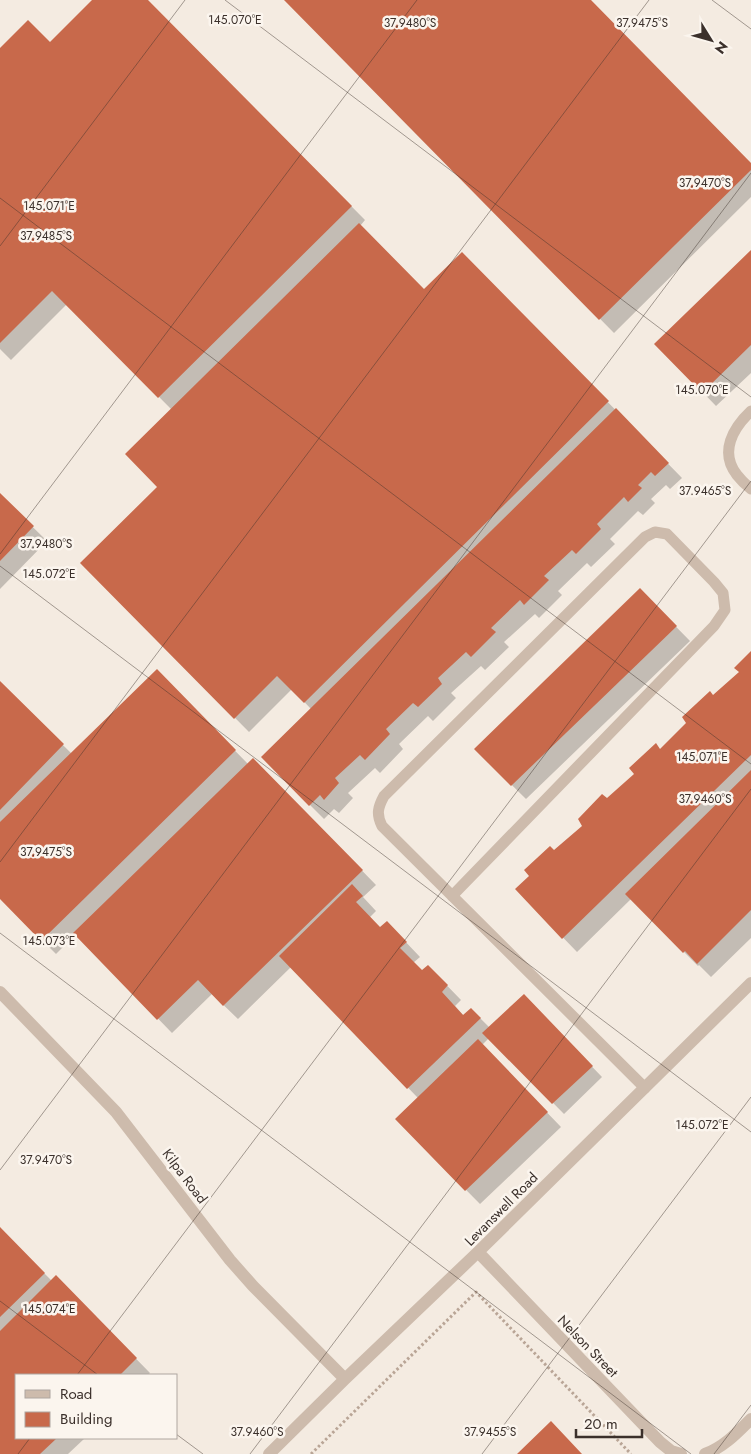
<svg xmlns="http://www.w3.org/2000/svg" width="751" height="1454" font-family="Jost,sans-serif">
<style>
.shadow{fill:#0003}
.building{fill:#c8694b}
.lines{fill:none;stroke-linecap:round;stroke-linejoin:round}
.path{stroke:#b9a596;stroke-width:3;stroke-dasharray:2.5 2.5;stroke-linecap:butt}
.service{stroke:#cdbbac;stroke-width:11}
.minor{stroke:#cdbbac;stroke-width:12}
.ticks{fill:none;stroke:#3b302b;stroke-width:1;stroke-opacity:0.45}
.labels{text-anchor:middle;stroke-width:5;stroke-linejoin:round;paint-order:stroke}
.street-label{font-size:14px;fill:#3b302b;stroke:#fbf5ee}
.ticks-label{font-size:12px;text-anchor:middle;fill:#3b302b;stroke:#fbf5ee;stroke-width:5;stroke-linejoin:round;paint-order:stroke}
</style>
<rect width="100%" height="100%" fill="#f4ebe1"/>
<path class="shadow" d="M94,0H147L365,220L360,226L424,291L462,253L682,478L670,489L666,485L651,499L655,503L643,515L638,511L610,539L615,544L591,567L587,563L558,591L562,595L539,618L535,614L504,642L509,647L485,670L481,666L451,693L456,698L433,721L428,716L399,744L403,749L380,773L375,768L348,793L353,798L339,813L334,809L324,819L262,757L311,709L292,689L249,732L82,563L158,487L172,410L67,304L11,360L0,349V50L50,44Z
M286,0H589L751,164V197L614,333Z
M751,252V373L716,406L656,344Z
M0,495L47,541L0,589Z
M640,590L690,641L526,799L475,749Z
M751,653V938L711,977L699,965L698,966L631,899L577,952L517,890L554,852L584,826L607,800L661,750L713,696L740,672Z
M157,671L248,764L267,773L376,885L363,897L376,911L370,917L380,929L401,937L420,957L413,963L422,972L428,966L461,1000L455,1006L464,1016L471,1009L490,1028L524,996L602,1077L564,1114L489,1038L482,1045L561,1127L480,1204L396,1119L418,1098L291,967L238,1019L212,994L172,1033L76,934L56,954L0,898V683L72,754Z
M0,1229L52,1281L56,1277L150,1373L148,1375H16V1438H85L68,1454H0Z"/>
<path class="building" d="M92,0H148L352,206L158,398L52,291L0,343V48L28,20L50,42Z
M284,0H591L751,163V170L599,320Z
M359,223L424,289L462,252L609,401L304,703L277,676L234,719L80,563L157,487L125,454Z
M751,250V345L702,393L654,344Z
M616,408L669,463L655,476L651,472L638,485L642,488L628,502L624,497L597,524L601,529L576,554L572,550L544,576L549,580L524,605L520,600L491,628L496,632L471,657L466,652L438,678L442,684L418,707L413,703L386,729L390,734L365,760L360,755L335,778L339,783L324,800L320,795L309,806L261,757Z
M0,493L34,526L0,561Z
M640,588L677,626L511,786L474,749Z
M751,651V755L562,939L515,889L529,876L524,870L550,846L554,850L582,826L578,819L602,794L607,798L634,774L629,768L656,743L660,749L686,723L682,717L710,691L713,695L739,672L734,668Z
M157,669L236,750L41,941L0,899V822Z
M0,681L64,744L0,810Z
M253,758L363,870L223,1006L198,980L157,1020L73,933Z
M751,770V910L697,964L685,951L683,953L625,894Z
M352,884L363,896L356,902L380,927L387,921L407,942L400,948L422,970L428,965L448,985L442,992L463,1015L471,1008L481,1018L407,1089L279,956Z
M524,994L593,1066L552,1104L482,1033Z
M478,1039L548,1112L465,1191L395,1119Z
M0,1227L45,1273L0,1317Z
M56,1275L137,1358L120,1375H16V1438H57L40,1454H0V1331Z
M551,1421L582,1454H517Z"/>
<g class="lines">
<path class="path" d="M311,1454L476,1292L631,1454"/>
<path class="service" d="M751,411C733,428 719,452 737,475C741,480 746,485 751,489
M452,896L714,626L725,610L723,593L714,582L667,534L655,532L645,537L384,796C378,807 376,814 382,826L645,1088"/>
<path class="minor" d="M0,992L116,1112L230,1260L253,1286L345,1379
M478,1252L660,1442L671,1451L681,1454
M269,1454L345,1379L478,1252L751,983
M705,1454C724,1447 737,1433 751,1419"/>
</g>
<path class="ticks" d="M225,0L751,397M712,0L751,29M0,198L751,764M0,246L185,0M0,554L417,0M0,566L751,1132M0,862L649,0M0,933L691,1454M0,1170L751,173M0,1301L98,1375M77,1375L751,481M176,1434L203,1454M18,1454L30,1438M250,1454L751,789M482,1454L751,1097M714,1454L751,1405"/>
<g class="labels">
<g class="street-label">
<text transform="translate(185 1176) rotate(53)" y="5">Kilpa Road</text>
<text transform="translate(501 1209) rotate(-45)" y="5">Levanswell Road</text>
<text transform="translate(588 1346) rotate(46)" y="5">Nelson Street</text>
</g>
</g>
<g class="ticks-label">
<text x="235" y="24">145.070°E</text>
<text x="410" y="27">37.9480°S</text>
<text x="642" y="27">37.9475°S</text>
<text x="705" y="187">37.9470°S</text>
<text x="49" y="210">145.071°E</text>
<text x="46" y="240">37.9485°S</text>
<text x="702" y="394">145.070°E</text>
<text x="705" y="495">37.9465°S</text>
<text x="46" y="548">37.9480°S</text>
<text x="49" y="578">145.072°E</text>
<text x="702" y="761">145.071°E</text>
<text x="705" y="803">37.9460°S</text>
<text x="46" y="856">37.9475°S</text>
<text x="49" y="945">145.073°E</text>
<text x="702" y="1129">145.072°E</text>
<text x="46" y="1164">37.9470°S</text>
<text x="49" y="1313">145.074°E</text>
<text x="257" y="1436">37.9460°S</text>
<text x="490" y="1436">37.9455°S</text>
</g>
<rect x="15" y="1374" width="162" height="65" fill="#fbf5ee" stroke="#aea6a0"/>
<rect x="25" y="1390" width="25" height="8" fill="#cdbbac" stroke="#aea6a0"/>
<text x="60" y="1399" font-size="15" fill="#3b302b">Road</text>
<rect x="25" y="1412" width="25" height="15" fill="#c8694b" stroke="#aea6a0"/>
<text x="60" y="1424" font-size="15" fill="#3b302b">Building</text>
<g transform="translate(711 40) rotate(127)" stroke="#fbf5ee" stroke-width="4" paint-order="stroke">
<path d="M0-4L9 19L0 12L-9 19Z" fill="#3b302b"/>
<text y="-8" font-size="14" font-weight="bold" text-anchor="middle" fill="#3b302b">N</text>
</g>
<path d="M576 1429v8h66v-8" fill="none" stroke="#3b302b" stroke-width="2.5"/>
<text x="584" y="1429" font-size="15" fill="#3b302b" stroke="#fbf5ee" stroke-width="4" paint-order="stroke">20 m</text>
</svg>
